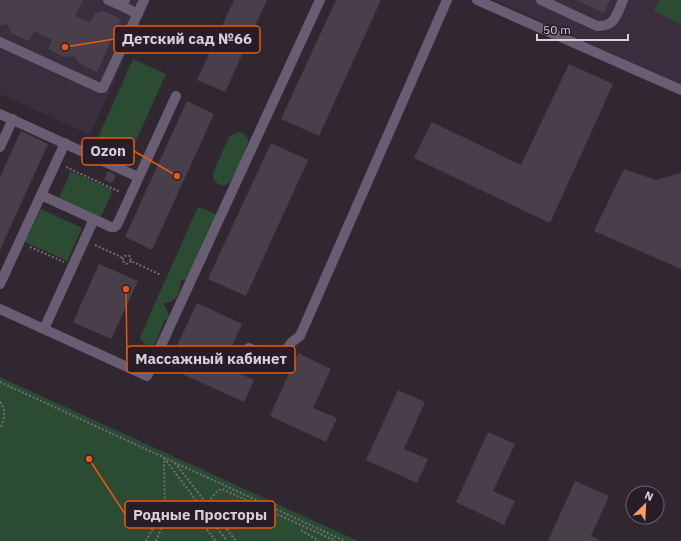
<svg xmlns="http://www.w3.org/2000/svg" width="681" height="541" font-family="'IBM Plex Sans',sans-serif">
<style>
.built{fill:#3a2d3d}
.green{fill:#2c4b33}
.building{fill:#493f4a}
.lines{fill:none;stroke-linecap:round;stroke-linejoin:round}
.path{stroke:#746c75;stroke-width:2;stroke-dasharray:2 2;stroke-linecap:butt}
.minor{stroke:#685d72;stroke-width:10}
.leader{fill:none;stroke:#e8590c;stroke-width:1.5}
.callout-dot{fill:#e8590c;stroke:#261d28;stroke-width:1.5}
.callout{fill:#261d28;stroke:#e8590c;stroke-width:1.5}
.callout-label{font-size:15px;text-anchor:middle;font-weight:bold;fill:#d6d0d7}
</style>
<rect width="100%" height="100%" fill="#302731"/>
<path class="built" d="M0,0H151L90,135L0,94Z
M495,0H681V85Z"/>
<path class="green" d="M659,0H681V24L654,11Z
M133,59L166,74L127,161L94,146Z
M239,132C243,133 247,135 248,140C249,145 233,181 228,184C225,186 222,185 219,185L214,180L213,173L229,137L235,133Z
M71,171L113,190L101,217L59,198Z
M198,207L201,208L216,214L186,280H181C180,293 178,302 163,303L168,312L169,317L164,321L155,344C148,347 142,344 140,337Z
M41,209L82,228L67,261L25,242Z
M0,377L358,541H0Z"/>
<path class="building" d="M0,0H83L75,16L90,23L95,13L104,11L121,19L97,72L79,63L74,56L64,57L48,49L52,40L34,31L29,41L11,33L7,24L0,26Z
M234,0H267L225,92L197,80Z
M336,0H381L319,136L281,119Z
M576,0H610L604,13Z
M569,64L613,84L550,223L414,158L432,122L521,165Z
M187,101L214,114L152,250L125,237Z
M21,131L48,144L0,250V177Z
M271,143L308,160L246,296L208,279Z
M624,169L656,180L681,173V269L594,231Z
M108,171L116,175L112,183L104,180Z
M99,264L138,281L111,339L73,322Z
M197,303L242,324L223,366L254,380L244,402L167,367Z
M298,353L331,369L313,408L337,418L326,442L270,416Z
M398,390L425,402L404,449L428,459L417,483L366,460Z
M488,432L515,444L493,491L515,501L504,525L456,502Z
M575,481L609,496L591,536L602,541H548Z"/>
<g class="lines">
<path class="path" d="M66,167L120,192
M95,245L123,258
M30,247L64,262
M131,261L126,264L122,260L125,256H130L131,261L161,275
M0,382L345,541
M0,402C6,409 5,420 0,428
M164,458L227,541
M175,463L236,541
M194,514L216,541
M301,530L319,541
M146,541L158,519C172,519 188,519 200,510C208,505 215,490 222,489L336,541
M156,541L162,527L165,511L164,458"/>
<path class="minor" d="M108,0L122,6
M125,0L122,6L138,14
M477,0L681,90
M541,0L597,26C615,27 617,14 623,0
M0,42L100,88H103L144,0
M0,114L138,177
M0,147L13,119
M41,195L111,227H114L117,225L176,96
M0,284L65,143
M0,309L147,376L320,0
M44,329L94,219
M249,348L278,361L292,342L300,336L447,0"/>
</g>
<path class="leader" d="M65 47L114 39M177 176L134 151M126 289L127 359M89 459L125 514"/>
<g class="callout-dot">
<circle cx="65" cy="47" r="4"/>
<circle cx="177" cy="176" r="4"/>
<circle cx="126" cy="289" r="4"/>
<circle cx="89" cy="459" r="4"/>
</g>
<g class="callout">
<rect x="114" y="26" width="146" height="27" rx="4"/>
<rect x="82" y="138" width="52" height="27" rx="4"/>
<rect x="127" y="346" width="168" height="27" rx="4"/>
<rect x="125" y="501" width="150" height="27" rx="4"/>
</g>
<g class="callout-label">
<text x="187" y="44">Детский сад №66</text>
<text x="108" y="156">Ozon</text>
<text x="211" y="364">Массажный кабинет</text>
<text x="200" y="520">Родные Просторы</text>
</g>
<g transform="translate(645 505) rotate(24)"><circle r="19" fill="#261d28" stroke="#6c656e"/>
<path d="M0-3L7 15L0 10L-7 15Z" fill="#ff9b5b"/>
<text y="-6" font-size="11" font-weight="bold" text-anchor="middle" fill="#d6d0d7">N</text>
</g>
<path d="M537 34v6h91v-6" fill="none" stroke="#d6d0d7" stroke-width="2"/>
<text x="543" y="34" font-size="12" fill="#d6d0d7" stroke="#261d28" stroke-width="3" paint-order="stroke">50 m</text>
</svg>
